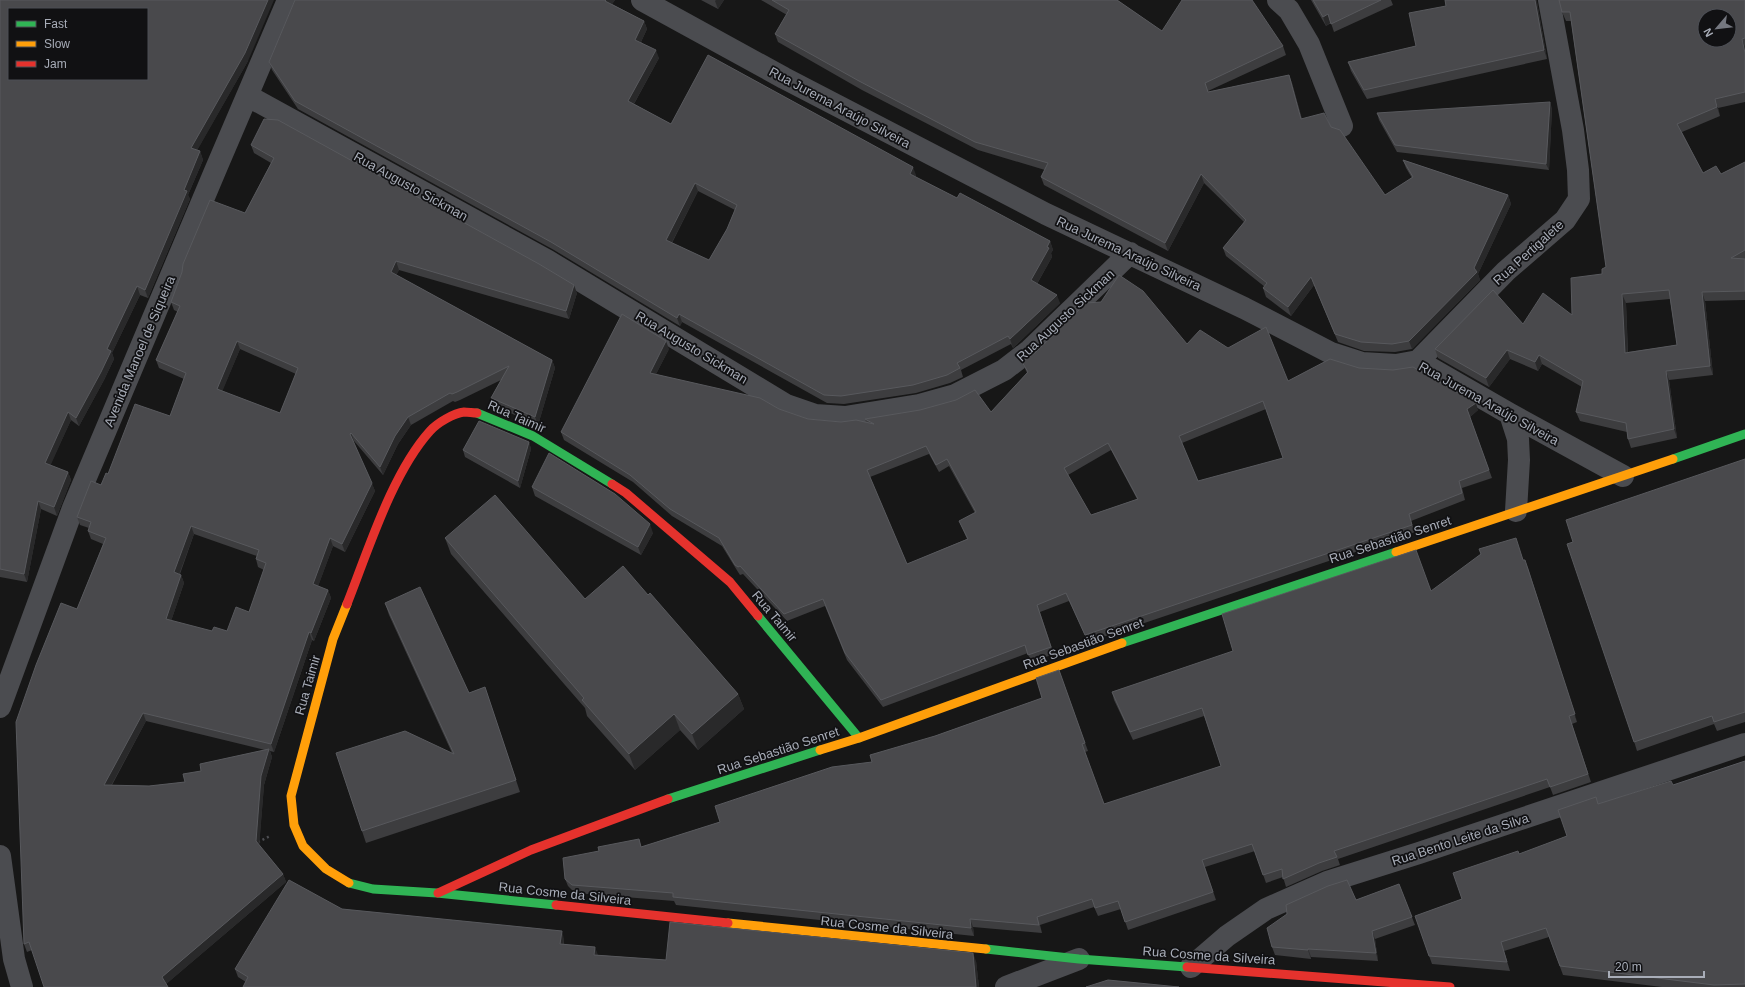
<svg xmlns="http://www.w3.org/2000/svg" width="1745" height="987" font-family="Helvetica,sans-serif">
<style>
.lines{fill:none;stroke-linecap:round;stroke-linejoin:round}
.path{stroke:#4d4e52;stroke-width:2.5;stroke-dasharray:2 3;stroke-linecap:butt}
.street{stroke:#4b4c50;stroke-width:22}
.fast{stroke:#30b455;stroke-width:9}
.slow{stroke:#ff9f0a;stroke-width:9}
.jam{stroke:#e5322d;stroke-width:9}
.wall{fill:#3d3d3f;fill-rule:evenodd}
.shaded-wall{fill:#29292a}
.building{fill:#49494c;stroke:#58595d;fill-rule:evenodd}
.labels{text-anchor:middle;stroke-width:3.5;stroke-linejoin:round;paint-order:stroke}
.street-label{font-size:13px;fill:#a8adb8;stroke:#111113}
</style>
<rect width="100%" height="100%" fill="#171717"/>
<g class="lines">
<path class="path" d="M258,842L270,836"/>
<path class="street" d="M642,0L784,78L1046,214L1244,308L1331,353L1362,363L1396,365L1418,361L1510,414L1623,476
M1278,0L1289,10L1309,44L1342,126
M248,96L548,261L786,405L815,415L845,417L919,405L955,395L1004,370L1030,350L1130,253
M1418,361L1506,271L1565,220L1579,199L1578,170L1573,130L1549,0
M1510,414L1518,439L1519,460L1516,511
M0,707L73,508L215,171L288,0
M0,856L14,959L22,987
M1191,967L1227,936L1266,909L1327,882L1419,853L1745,744
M1006,987L1079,959"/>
<path class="fast" d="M477,413L533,436L612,484
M1673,459L1745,434
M758,616L859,738
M1122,643L1396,552
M668,799L820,750
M349,883L373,889L437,893L556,905
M986,949L1079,959L1187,967"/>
<path class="slow" d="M1396,552L1673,459
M347,604L333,639L291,796L294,825L303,846L326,869L349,883
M820,750L859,738L1122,643
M728,923L986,949"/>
<path class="jam" d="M612,484L626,493L730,582L758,616
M347,604C368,551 392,473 430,431C437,423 454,413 464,412C468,412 473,413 477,413
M438,893L531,850L668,799
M556,905L728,923
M1187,967L1450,987"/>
</g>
<path class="wall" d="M0,0L248,61L197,150L200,151L203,160L188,195L190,199L148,298L140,295L112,353L114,359L104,380L79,426L71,420L50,465L68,472L71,480L57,516L41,509L27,582L0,577Z
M295,0H615L612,4L644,21L647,29L641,42L659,58L634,104L671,124L916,175L915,177L957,198L1050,241L1053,250L1051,253L1052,257L1037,284L1060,303L1013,348L1011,344L961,370L963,377L950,383L916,393L844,404L827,403L682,322L680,326L554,250L298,109L272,70L269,62ZM698,191L735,210L727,229L709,260L672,243Z
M701,0H724L718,9Z
M761,0H1117L1162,31L1283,46L1286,55L1208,91V92L1289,75L1292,83L1302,119L1331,127L1385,195L1412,178L1406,168L1403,160L1508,195L1511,204L1478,274L1480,280L1412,349L1395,352L1364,351L1338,342L1314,285L1291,316L1266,297L1263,288L1265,287L1226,256L1223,248L1244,222L1204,183L1168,251L1044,185L1041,177L1045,170L978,150L862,90L778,42L775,34L787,15Z
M1311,0H1391L1393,5L1334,32L1331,23L1326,26Z
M1445,0H1537V2L1547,59L1367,99L1351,71L1348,62L1416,46L1446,6Z
M1745,0V102L1718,108L1720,116L1682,132L1703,173L1721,174L1745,162V300L1705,301L1713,375L1669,380L1677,438L1631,448L1628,439L1627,432L1580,421L1576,412L1582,387L1542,364L1538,371L1510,359L1489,387L1438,358L1435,349L1523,324L1572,315L1602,274L1606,267L1571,21H1566L1562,12ZM1670,299L1677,345L1628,352L1626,303Z
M1552,108L1549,170L1397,152L1379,120L1377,113Z
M251,145L577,293L569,319L399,270L396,275L552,360L555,368L538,425L494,406L491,398L501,380L460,400L455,402L453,401L411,425L398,444L383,475L354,441L353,442L375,491L345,552L333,546L318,586L328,590L331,598L314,641L312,640L274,752L270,751L272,757L264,785L259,845L283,874L286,882L166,984L32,950L27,952L24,944L77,609L103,544L91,539L88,531L89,528L80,525L77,517L108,474L170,416L184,379L159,368L156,360L178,312L174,310L171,302L245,213L271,163L254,153ZM240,349L296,374L280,413L222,391ZM194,534L257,556L256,559L258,567L264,570L249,612L227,631H212L171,621L184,583L181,575L180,574ZM146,721L265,750L201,771L185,782L149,786L112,785Z
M1187,344L1228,348L1288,381L1478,410L1470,417L1492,478L1462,488L1465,500L1411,521L1415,532L1088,642L1069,601L1040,612L1054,654L1031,662L1028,653L883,707L847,660L825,606L787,621L743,574L740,575L738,572L722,546L672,516L633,482L564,440L561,432L669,349L656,374L779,409L808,419L841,422L866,423L865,419L991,412L1027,373L1022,362ZM1266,409L1283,458L1198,481L1182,443ZM1111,450L1137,499L1091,515L1068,475ZM929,454L939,472L949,466L975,513L959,521L967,539L907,564L870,477Z
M529,442L531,449L520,488L465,457L463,450Z
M1745,459V722L1717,731L1714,724L1637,751L1573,542Z
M532,487L653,533L641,555L535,496Z
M445,538L585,599L648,595L738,694L744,709L698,750L680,730L635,770L587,716L585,708L451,554Z
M1523,560L1528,568L1577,722L1572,724L1591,782L1553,795L1550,787L1338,859L1340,865L1322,871L1286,887L1283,877L1266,883L1255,851L1205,867L1216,900L1128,930L1121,909L1098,916L1094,907L1040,925L1042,933L973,927L974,936L676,905L674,901L575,893L568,886L565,879L599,851L639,839L641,847L720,822L872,762L935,736L1042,698L1059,670L1088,751L1085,752L1104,804L1156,788L1221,766L1204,716L1133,740L1114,700L1112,692L1431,591Z
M385,603L469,693L485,687L520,792L366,843L362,831L452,753L389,615Z
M1745,761V987H1662L1563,975L1549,937L1504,951L1510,971L1432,964L1415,916L1462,899L1519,854L1567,836L1598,804L1673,785Z
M1399,884L1415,925L1375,939L1378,961L1311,957V959L1275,955L1272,947L1287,914L1356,900Z
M342,909L564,939V944L598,955L666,960L976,961L979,987H243L246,982L238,977L235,969Z"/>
<path class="shaded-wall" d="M268,0H274L248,61L194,156L191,148Z
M606,0H615L608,9L605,1Z
M716,0H724L718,9L715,1Z
M1535,0H1537V2L1547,59L1544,50Z
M1328,14L1331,22L1326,26L1323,17Z
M644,21L647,29L638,48L635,40Z
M1742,39L1745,47V53Z
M656,50L659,58L631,109L628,101Z
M1289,75L1292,83L1304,128L1301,119Z
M1715,99L1718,108L1720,116L1717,107Z
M1550,102L1552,108L1549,170L1546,164Z
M200,151L203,160L188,195L190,199L148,298L145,290L184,190Z
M913,167L916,175L913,182L910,174Z
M1201,174L1204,183L1168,251L1165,243Z
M695,183L698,191L669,248L666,240Z
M1508,195L1511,204L1478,274L1480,280L1412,349L1409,341L1474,268Z
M1050,241L1053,250L1051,253L1052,257L1034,289L1031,280Z
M396,261L399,270L394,280L391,272Z
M1311,277L1314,285L1291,316L1288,307Z
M574,285L577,293L569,319L566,311Z
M137,286L140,295L112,353L114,359L104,380L79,426L76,418L107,349Z
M1702,292L1705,301L1713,375L1710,366Z
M1622,294L1626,303L1628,361L1625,353Z
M1057,295L1060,303L1013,348L1010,339Z
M679,314L682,322L680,326L677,318Z
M237,341L240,349L220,397L217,389Z
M666,341L669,349L653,380L650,373Z
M1507,350L1510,359L1489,387L1486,378Z
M1539,355L1542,364L1538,371L1535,362Z
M552,360L555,368L538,425L535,417Z
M1666,371L1669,380L1677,438L1674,429Z
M1476,403L1478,410L1470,417L1467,409Z
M68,412L71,420L48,471L45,463Z
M408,417L411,425L398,444L383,475L380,467L395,436Z
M351,433L354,441L353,442L350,434Z
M529,442L531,449L520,488L518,481Z
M68,472L71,480L57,516L54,507Z
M372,483L375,491L345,552L342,544Z
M38,501L41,509L27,582L24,574Z
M650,524L653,533L641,555L638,547Z
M191,526L194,534L177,580L174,572Z
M330,538L333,546L316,592L313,584Z
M1525,560L1528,568L1577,722L1575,714Z
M181,575L184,583L169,627L166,619Z
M328,590L331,598L314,641L311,633Z
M309,632L312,640L274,752L271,744Z
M738,694L744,709L698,750L692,734Z
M143,713L146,721L107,793L104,785Z
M674,714L680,730L635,770L629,754Z
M269,749L272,757L264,785L259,849L256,841L261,776Z
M283,874L286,882L165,985L162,977Z
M970,919L973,927L974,936L971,928Z
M562,931L564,939L563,952L560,944Z
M1372,931L1375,939L1378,961L1376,953Z
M595,947L598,955H594Z
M1308,949L1311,957V959L1308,950Z
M973,953L976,961L979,987H976Z"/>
<path class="building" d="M0,0H268L245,53L191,148L200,151L184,190L187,191L145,290L137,286L107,349L111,351L101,372L76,418L68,412L45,463L68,472L54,507L38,501L24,574L0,569ZM9,9H147V79H9Z
M295,0H606L605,1L644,21L635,40L656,50L628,101L671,124L708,55L913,167L910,174L957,198L960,193L1050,241L1047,247L1049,248L1031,280L1057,295L1010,339L1008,336L957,363L960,368L947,375L913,385L841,396L824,395L679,314L677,318L551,242L295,101L269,62ZM695,183L737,205L727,229L709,260L666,240Z
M772,0H1117L1162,31L1182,0H1252L1283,46L1205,83L1208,92L1289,75L1301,119L1324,113L1331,127L1340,130L1385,195L1413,177L1403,160L1508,195L1474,268L1477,272L1409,341L1392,344L1361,342L1335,334L1311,277L1288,307L1263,288L1267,283L1223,248L1246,220L1201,174L1165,243L1041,177L1048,163L975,142L859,81L775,34L789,10Z
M1313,0H1381L1331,24L1328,14L1323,17Z
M1445,0H1535L1544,50L1364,90L1348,62L1416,46L1409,13L1446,6Z
M1559,0H1745V38L1742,39L1745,53V92L1715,99L1717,107L1677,124L1703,173L1716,166L1721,174L1745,162V250L1731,258L1745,259V291L1702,292L1710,366L1666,371L1674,429L1628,439L1626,423L1576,412L1583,381L1539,355L1535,362L1507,350L1486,378L1435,349L1493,290L1523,324L1543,293L1572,315L1571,278L1602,274V269L1606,267L1570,12H1562ZM1705,16H1729V40H1705ZM1669,290L1677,345L1625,353L1622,294Z
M1550,102L1546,164L1395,145L1377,113Z
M264,119L278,120L539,264L574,285L566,311L396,261L391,272L552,360L535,417L491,398L509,366L457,392L452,394L450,393L408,417L395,436L380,467L351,433L350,434L372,483L342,544L330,538L313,584L328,590L311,633L309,632L271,744L143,713L104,785L149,786L185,782L183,774L201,771L200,764L269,749L261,776L256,841L283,874L162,977L168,987H44L29,942L24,944L16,722L36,665L61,603L77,609L106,538L88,531L91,522L77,517L91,481L101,485L106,473L108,474L135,404L170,416L186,373L156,360L180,306L171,302L182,272L183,264L210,200L245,213L274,158L251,145ZM237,341L298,368L280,413L217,389ZM191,526L259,550L256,559L266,563L249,612L236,607L227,631L214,627L212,631L166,619L181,575L174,572Z
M1119,275L1143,291L1187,344L1200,330L1228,348L1266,327L1288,381L1330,359L1359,368L1393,370L1413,367L1476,403L1467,409L1489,470L1459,481L1462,493L1409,514L1412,525L1085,635L1066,593L1037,605L1051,647L1028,655L1025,645L881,700L845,653L823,599L784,614L740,566L738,567L735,565L719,538L670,509L630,475L561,432L622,314L666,341L650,373L760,398L779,409L808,419L841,422L856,420L874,424L865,419L920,410L956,400L975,390L991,412L1028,372L1022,362L1036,352L1086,303L1101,302ZM1263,401L1283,458L1198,481L1179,436ZM1108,443L1138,499L1091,515L1064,468ZM926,446L936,465L947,459L976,512L959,521L968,539L907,564L867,470Z
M479,421L529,442L518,481L463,450Z
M549,453L615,494L650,524L638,547L532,487Z
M1745,459V712L1714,722L1712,716L1634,742L1567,544L1573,542L1566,520Z
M495,495L585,599L623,566L648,595L650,593L738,694L692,734L674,714L629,754L582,700L584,698L445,538Z
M1516,538L1523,560H1525L1575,714L1569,716L1588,774L1550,787L1547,779L1334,851L1337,857L1319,863L1283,879L1282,869L1263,875L1252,844L1202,860L1213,892L1125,922L1118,901L1095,908L1092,899L1037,917L1039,925L970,919L971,928L673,897V893L572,885L565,879L563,858L599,851L598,847L639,839L641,847L720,822L715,806L832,767L872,762L870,755L935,736L1042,698L1036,678L1059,670L1085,743L1082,744L1104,804L1221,766L1202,708L1130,732L1112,692L1233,651L1222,614L1416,550L1431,591L1481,554L1479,549Z
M420,587L469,693L485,687L516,780L362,831L336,753L405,731L454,754L385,603Z
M1745,761V984L1714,985L1560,966L1546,928L1501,942L1507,962L1429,956L1415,916L1462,899L1453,873L1518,851L1519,854L1567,836L1558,810L1596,797L1598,804L1671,781L1673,785Z
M289,880L342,909L562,931L560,944L595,947L594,955L666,960L670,922L973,953L976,987H243L248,977L235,969Z
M1347,880L1356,900L1399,884L1412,917L1372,931L1376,953L1308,949V950L1272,947L1267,928L1287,914L1286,905L1328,886Z
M1108,980L1179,987H1086Z"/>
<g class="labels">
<g class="street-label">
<text transform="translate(840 107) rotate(28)" y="5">Rua Jurema Araújo Silveira</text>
<text transform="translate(411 186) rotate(29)" y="5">Rua Augusto Sickman</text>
<text transform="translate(1528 252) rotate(-42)" y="5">Rua Pertigalete</text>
<text transform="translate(1129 253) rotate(25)" y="5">Rua Jurema Araújo Silveira</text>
<text transform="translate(1065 315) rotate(-43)" y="5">Rua Augusto Sickman</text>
<text transform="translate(692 347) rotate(31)" y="5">Rua Augusto Sickman</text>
<text transform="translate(139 351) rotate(-67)" y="5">Avenida Manoel de Siqueira</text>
<text transform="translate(1489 403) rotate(29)" y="5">Rua Jurema Araújo Silveira</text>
<text transform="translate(517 416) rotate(24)" y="5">Rua Taimir</text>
<text transform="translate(1390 539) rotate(-18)" y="5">Rua Sebastião Senret</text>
<text transform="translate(775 616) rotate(50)" y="5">Rua Taimir</text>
<text transform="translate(1083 643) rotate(-20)" y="5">Rua Sebastião Senret</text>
<text transform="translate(307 685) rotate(-74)" y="5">Rua Taimir</text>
<text transform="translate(778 750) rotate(-18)" y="5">Rua Sebastião Senret</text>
<text transform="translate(1460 839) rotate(-18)" y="5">Rua Bento Leite da Silva</text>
<text transform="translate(565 893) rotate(6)" y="5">Rua Cosme da Silveira</text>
<text transform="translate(887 927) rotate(6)" y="5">Rua Cosme da Silveira</text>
<text transform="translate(1209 955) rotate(4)" y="5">Rua Cosme da Silveira</text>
</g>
</g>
<rect x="8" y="8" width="140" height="72" fill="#111113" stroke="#4d4f55"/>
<rect x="16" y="21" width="20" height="6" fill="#30b455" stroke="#4d4f55"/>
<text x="44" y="28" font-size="12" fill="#a8adb8">Fast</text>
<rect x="16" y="41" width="20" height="6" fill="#ff9f0a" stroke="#4d4f55"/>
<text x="44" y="48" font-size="12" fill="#a8adb8">Slow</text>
<rect x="16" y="61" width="20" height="6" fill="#e5322d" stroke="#4d4f55"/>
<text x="44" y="68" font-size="12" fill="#a8adb8">Jam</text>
<g transform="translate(1717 28) rotate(242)"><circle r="19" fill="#111113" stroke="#4d4f55"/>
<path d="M0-3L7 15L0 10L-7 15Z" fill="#757880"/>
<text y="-6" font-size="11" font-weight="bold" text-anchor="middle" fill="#a8adb8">N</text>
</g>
<path d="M1609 971v6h95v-6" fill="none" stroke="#a8adb8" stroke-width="2"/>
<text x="1615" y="971" font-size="12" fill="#a8adb8" stroke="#111113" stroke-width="3" paint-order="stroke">20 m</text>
</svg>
